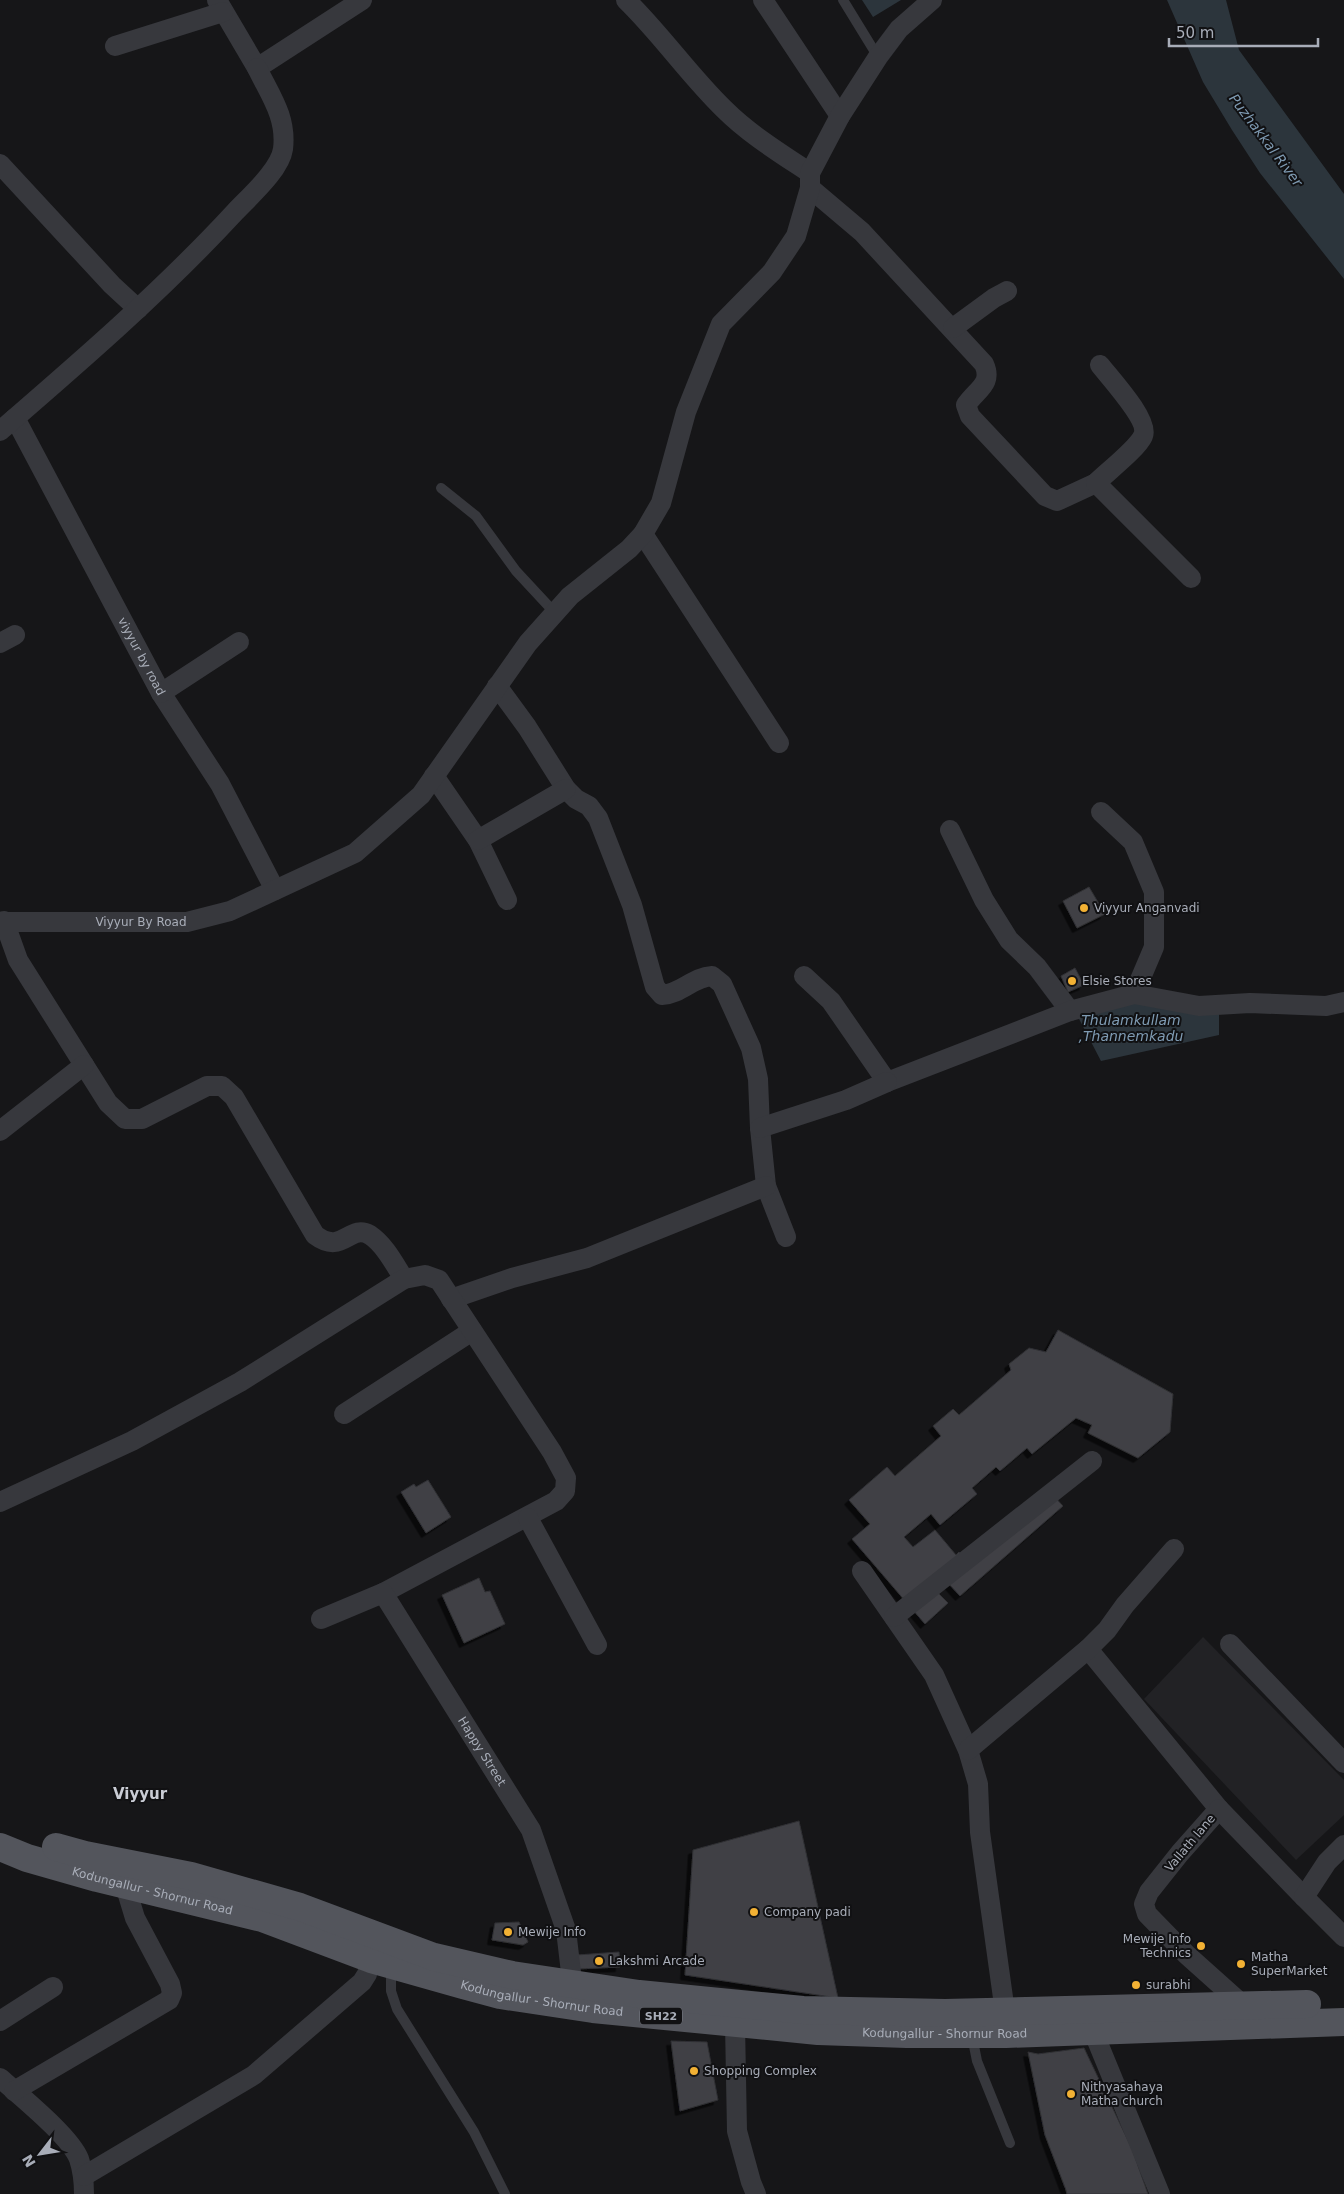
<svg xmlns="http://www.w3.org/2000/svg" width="1344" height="2194" font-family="'DejaVu Sans',sans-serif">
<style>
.built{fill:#222225}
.water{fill:#2c353c}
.building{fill:#404145;stroke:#303034;filter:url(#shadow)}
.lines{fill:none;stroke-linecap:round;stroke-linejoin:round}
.lane{stroke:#37383d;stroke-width:10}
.street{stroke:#37383d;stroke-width:20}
.primary{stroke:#53555c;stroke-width:28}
.poi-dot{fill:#f2b134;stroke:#111113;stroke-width:2}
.labels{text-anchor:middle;stroke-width:4;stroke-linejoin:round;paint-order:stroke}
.shield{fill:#111113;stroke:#7b7e86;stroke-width:1}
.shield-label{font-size:11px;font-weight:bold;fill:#a8adb8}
.street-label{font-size:12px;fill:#a8adb8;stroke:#111113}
.poi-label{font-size:12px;fill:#a8adb8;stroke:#111113;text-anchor:start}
.water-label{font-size:14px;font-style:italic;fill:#7f9bb3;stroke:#111113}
.quarter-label{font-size:15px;font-weight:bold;fill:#c9ccd4;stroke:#111113}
</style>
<defs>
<filter id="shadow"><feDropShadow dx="-4.5" dy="4.5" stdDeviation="0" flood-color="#0009"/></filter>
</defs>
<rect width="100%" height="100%" fill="#161618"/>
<path class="built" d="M1203,1637L1344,1780V1815L1296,1860L1144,1699Z"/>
<path class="water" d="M862,0H901L873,17Z
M1167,0H1226L1239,50L1344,194V279L1260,173L1232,130L1203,82Z
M1132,1001L1219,1010V1035L1101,1061L1077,1015Z"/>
<path class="building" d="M1089,887L1105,914L1077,928L1063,901Z
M1075,968L1084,985L1068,992L1061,976Z
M1058,1330L1173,1394L1170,1432L1138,1458L1088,1433L1092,1425L1076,1418L1032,1454L1027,1448L1000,1471L996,1467L972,1488L977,1494L940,1525L931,1514L904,1537L913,1547L935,1530L956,1555L959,1552L971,1563L1051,1493L1063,1506L960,1596L949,1584L938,1593L948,1603L925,1624L852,1539L870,1524L849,1500L887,1467L895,1476L941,1436L933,1426L953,1409L959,1415L1011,1370L1009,1364L1029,1348L1046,1352Z
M428,1480L451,1517L426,1533L401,1492L414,1484L416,1487Z
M479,1578L485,1592L490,1591L505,1624L464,1643L442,1595Z
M799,1821L838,1998L685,1975L693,1850Z
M519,1922L528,1942L523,1945L492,1940L495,1923Z
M619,1952L620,1967L578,1969L577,1955Z
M671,2041L707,2042L718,2100L680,2111Z
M1084,2048L1132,2149L1148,2194H1067L1066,2190L1045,2135L1028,2052L1038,2054Z"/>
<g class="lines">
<path class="lane" d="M843,0L878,57
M441,488L476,516L516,571L555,613
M391,1966V1991L397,2009L474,2132L505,2194
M972,2036L977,2061L1010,2143"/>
<g class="street">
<path d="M217,0L257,68L362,0"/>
<path d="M626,0C661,34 689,75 724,109C749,134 780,153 810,173"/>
<path d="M763,0L840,116"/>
<path d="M115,46L223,12"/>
<path d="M0,164L112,285L138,309"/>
<path d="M810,188L862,232L984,364C993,384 977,389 966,405L970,416L1045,496L1057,501L1096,483"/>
<path d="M953,328L994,298L1007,291"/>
<path d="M1100,365C1110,378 1150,421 1143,436C1137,449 1107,472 1096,483L1191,578"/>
<path id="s1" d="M15,418L161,693L220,784L275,890"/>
<path d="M0,431C81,361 162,291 235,212C250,196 280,170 283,149C287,117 270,95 257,68"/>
<path d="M643,534L779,743"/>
<path d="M0,643L15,635"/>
<path d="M497,686L527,727L566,789L576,799L589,806L598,818L632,905L655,987L662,995C681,994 693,977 712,976L722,984L751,1048L758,1079L760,1128L766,1186L786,1237"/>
<path d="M161,693L239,642"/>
<path d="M434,776L478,840L507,900"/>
<path d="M1101,812L1133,842L1154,892V947L1134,994"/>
<path d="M950,830L984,900L1009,940L1037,967L1070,1011"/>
<path d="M478,840L566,789"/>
<path d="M4,921L18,960L108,1103L125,1119H142L207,1086H222L234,1097L315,1235C343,1256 349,1223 370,1235C385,1245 395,1265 404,1279"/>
<path id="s2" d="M0,922H187L230,911L355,853L421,795L528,643L570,596L629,549L643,534L661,503L686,412L721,324L772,272L796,236L810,188V173L840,116L878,57L899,29L932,0"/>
<path d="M804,976L831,1001L887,1082L1070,1011L1134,994L1199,1006L1250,1003L1326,1006L1344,1002"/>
<path d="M760,1128L846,1100L887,1082"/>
<path d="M0,1131L84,1065"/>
<path d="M451,1299L512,1278L587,1258L766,1186"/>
<path d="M344,1414L472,1331"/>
<path d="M0,1502L132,1441L240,1382L404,1279L425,1275L439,1280L552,1452L566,1478L565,1491L556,1501L383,1593"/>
<path d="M528,1518L597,1645"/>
<path d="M862,1571L934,1675L968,1750L978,1784L980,1832L1005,2012"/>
<path d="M894,1617L1092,1461"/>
<path id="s3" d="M321,1619L383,1593L531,1830L566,1930L574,1998"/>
<path d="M1230,1644L1344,1763"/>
<path d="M1088,1649L1219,1809L1180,1853L1149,1892L1144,1904L1147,1914L1187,1955L1244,2006"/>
<path d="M968,1750L1088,1649L1107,1630L1125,1605L1174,1549"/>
<path d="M1219,1809L1304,1897"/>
<path d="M1344,1845L1327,1862L1304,1897L1344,1937"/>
<path d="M0,2021L53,1987"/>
<path d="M735,2024L737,2131L751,2182L756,2194"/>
<path d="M1093,2031L1160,2194"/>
<path d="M0,2078C20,2096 70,2136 79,2159C83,2171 84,2182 84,2194"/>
<path d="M14,2091L169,2000L172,1993L170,1984L135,1918L125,1885"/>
<path d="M84,2176L254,2075L362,1982L367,1974L371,1959"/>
</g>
<g class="primary">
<path id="s4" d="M0,1847L27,1858L97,1878L262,1918L371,1959L463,1985L500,1995L593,2009L818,2031L907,2034H1006L1344,2022"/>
<path d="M56,1847L85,1855L191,1876L300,1907L434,1957L512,1975L639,1994L803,2010L945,2013L1307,2004"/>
</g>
</g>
<g class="poi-dot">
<circle cx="1084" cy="908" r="5"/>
<circle cx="1072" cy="981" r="5"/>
<circle cx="754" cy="1912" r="5"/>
<circle cx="508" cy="1932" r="5"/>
<circle cx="1201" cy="1946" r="5"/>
<circle cx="599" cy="1961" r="5"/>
<circle cx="1241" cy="1964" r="5"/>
<circle cx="1136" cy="1985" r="5"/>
<circle cx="694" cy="2071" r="5"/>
<circle cx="1071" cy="2094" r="5"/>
</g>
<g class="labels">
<rect class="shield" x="640" y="2007.5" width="42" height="17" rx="4"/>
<g class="shield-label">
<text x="661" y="2020">SH22</text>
</g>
<g class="street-label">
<text dy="4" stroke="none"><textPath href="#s1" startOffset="270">viyyur by road</textPath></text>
<text dy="4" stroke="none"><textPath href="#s2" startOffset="141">Viyyur By Road</textPath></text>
<text dy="4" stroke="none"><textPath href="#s3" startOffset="254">Happy Street</textPath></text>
<text transform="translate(1190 1843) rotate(-50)" y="4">Vallath lane</text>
<text dy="4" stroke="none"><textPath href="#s4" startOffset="159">Kodungallur - Shornur Road</textPath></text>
<text dy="4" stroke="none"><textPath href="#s4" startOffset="564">Kodungallur - Shornur Road</textPath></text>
<text dy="4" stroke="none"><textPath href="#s4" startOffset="969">Kodungallur - Shornur Road</textPath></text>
</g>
<g class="poi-label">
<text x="1094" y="912">Viyyur Anganvadi</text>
<text x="1082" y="985">Elsie Stores</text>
<text x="764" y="1916">Company padi</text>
<text x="518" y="1936">Mewije Info</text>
<text x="1191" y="1943" text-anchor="end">Mewije Info<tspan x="1191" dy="14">Technics</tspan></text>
<text x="1251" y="1961">Matha<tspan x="1251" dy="14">SuperMarket</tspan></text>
<text x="609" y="1965">Lakshmi Arcade</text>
<text x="1146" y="1989">surabhi</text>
<text x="704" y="2075">Shopping Complex</text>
<text x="1081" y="2091">Nithyasahaya<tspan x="1081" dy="14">Matha church</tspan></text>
</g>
<g class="water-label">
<text transform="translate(1266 140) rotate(53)" y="5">Puzhakkal River</text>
<text x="1131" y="1025">Thulamkullam<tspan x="1131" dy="16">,Thannemkadu</tspan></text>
</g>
<g class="quarter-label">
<text x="140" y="1799">Viyyur</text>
</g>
</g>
<g transform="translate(40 2154) rotate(239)" stroke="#111113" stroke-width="4" paint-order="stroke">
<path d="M0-4L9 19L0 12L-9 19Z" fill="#a8adb8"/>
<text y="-8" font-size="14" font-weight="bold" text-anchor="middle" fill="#a8adb8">N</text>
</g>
<path d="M1169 38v8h149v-8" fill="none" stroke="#a8adb8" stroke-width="2.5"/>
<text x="1176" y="38" font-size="15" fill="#a8adb8" stroke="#111113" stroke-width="4" paint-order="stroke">50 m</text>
</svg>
